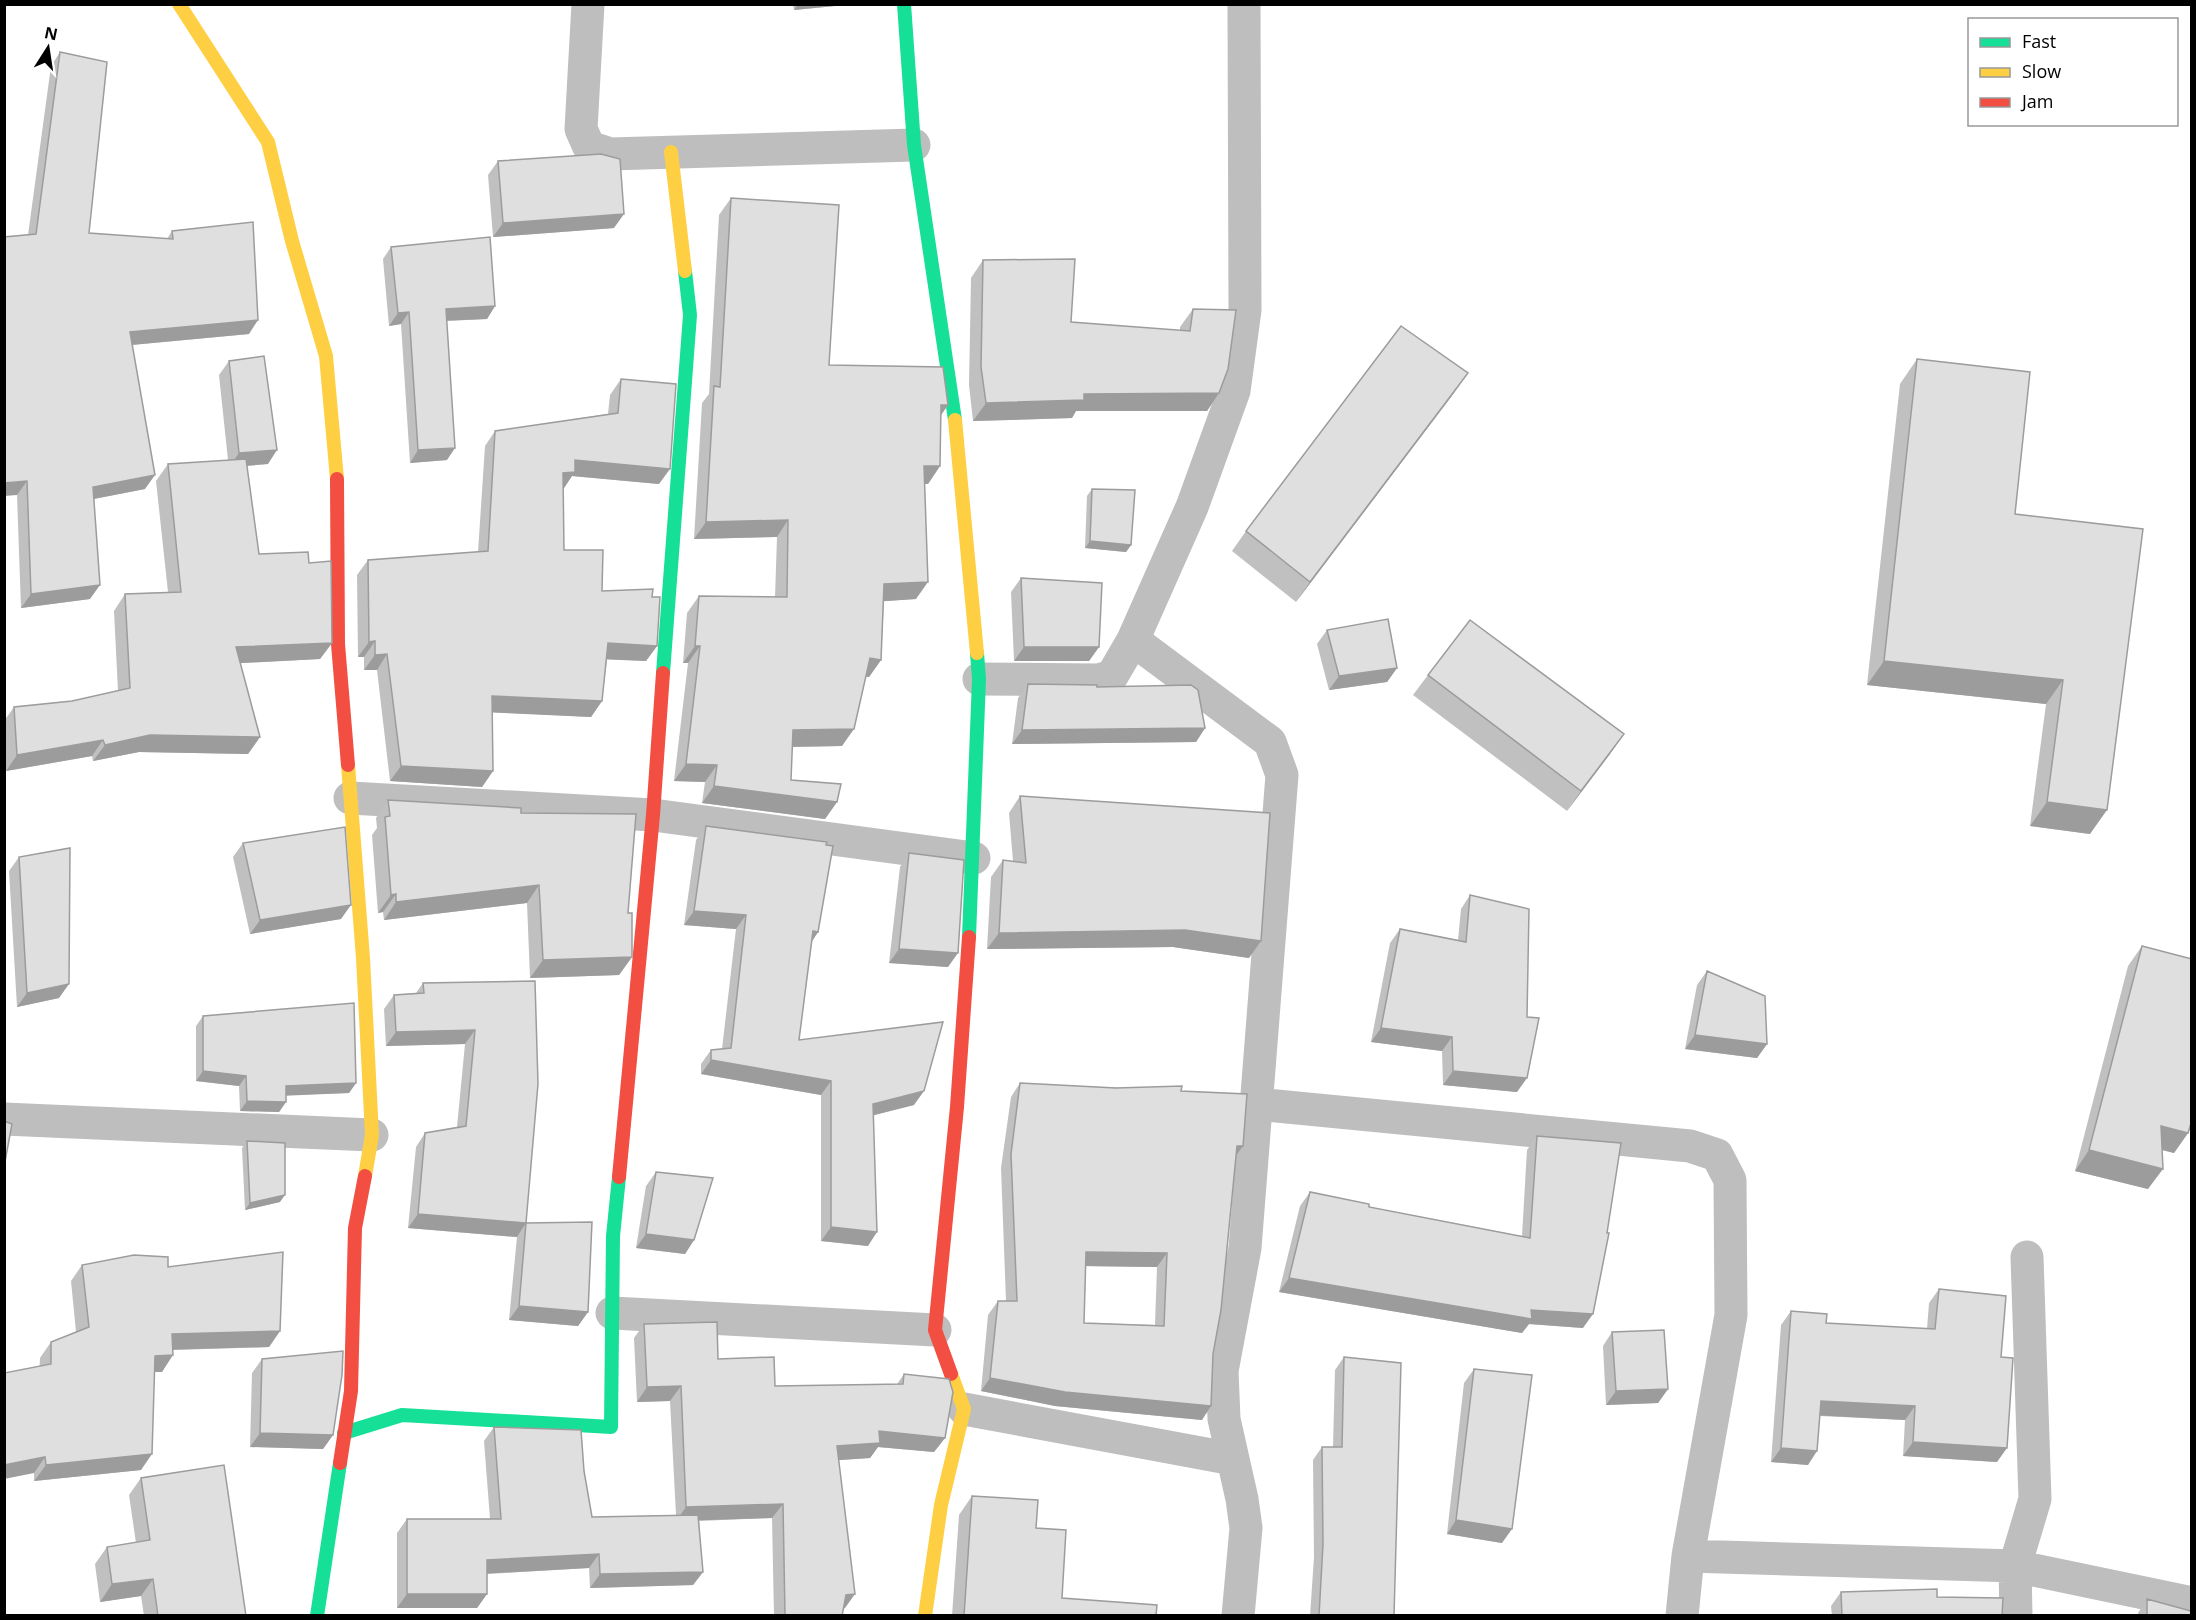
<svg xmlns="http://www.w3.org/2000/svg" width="2196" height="1620" font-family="'Open Sans',sans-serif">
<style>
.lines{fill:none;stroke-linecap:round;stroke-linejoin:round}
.street{stroke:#bebebe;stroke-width:33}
.fast{stroke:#16e098;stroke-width:14}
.slow{stroke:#ffcf43;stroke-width:14}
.jam{stroke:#f24e42;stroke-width:14}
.wall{fill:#c0c0c0;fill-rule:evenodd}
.shaded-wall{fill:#9c9c9c}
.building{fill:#dfdfdf;stroke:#9c9c9c;stroke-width:1.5;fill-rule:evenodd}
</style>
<rect width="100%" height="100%" fill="#fff"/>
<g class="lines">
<path class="street" d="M588,4L581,129L589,147L610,154L914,145
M1133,640L1270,742L1282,775L1245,1248L1222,1371L1224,1419L1242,1499L1246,1528L1238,1616
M979,679L1098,680L1112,676L1133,640L1192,507L1234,391L1245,310L1244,4
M350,798L653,815L974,858
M1255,1104L1690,1146L1717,1155L1730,1180L1731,1315L1688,1556L1682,1616
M4,1119L372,1135
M612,1313L935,1330
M964,1409L1233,1459
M1688,1556L2015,1566L2192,1603
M2016,1616L2015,1566L2035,1499L2027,1257"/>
<path class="fast" d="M904,4L914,145L955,420
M663,673L690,315L685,271
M969,937L979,679L977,653
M344,1433L402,1415L611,1427L613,1236L619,1177
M317,1616L340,1463"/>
<path class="slow" d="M179,4L268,142L292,241L326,356L337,479
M671,152L685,271
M955,420L977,653
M348,765L363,958L372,1135L365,1176
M925,1616L941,1505L964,1409L951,1374"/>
<path class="jam" d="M337,479L338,644L348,765
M619,1177L653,815L663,673
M951,1374L935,1330L957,1107L969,937
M340,1463L351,1391L355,1228L365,1176"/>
</g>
<path class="wall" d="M793,4H836L835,6L794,10Z
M60,52L89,233L167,239L172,231L249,334L132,345L145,489L94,499L90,599L21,608L17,495L28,235L51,66Z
M498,161L614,228L493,237L488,175Z
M731,198L829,365L948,405L941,415L940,466L928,484H925L916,599L884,601L881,660L869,677H866L842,746L792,747L791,780L837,802L825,819L702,803L705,782L674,781L688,663H683L687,613L699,596L775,597L777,537L694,539L702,403L709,394L719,215Z
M391,247L495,306L487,319L447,321V460L410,463L401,324L389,326L383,259Z
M983,260L1071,322L1180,331V327L1193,309L1219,393L1207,411H1076L1072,418L973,421L969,385L971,278Z
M1917,359L2015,514L2143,529L2090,834L2030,826L2046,704L1867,685L1900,384Z
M229,361L268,464L247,466L259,554L309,563L332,643L320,659L240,663L260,737L248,754L139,752L93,761L92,756L6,771L4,754V721L14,707L72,701L118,691L114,611L125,594L168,592L156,481L168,464L228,460L219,375Z
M621,379L659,484L572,476L564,488H563L564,550L602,591L652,597L657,646L646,661L607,659L602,701L591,717L492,712L493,771L482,787L390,781L377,670H364V657H358L357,575L368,560L478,552L485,446L495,431L608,414L610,395Z
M1454,393L1296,602L1232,551L1246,531Z
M1092,489L1131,545L1126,552L1085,548L1087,496Z
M1021,578L1099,647L1089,661H1014L1011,592Z
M1327,630L1397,668L1387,682L1329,690L1317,644Z
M1428,675L1610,754L1567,811L1413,695Z
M1028,684L1097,687L1205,728L1196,742L1012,744L1018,698Z
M1020,796L1249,958L1173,947L987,949L991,877L1003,860L1013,861L1009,813Z
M388,800L521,813L628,913L632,957L619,975L530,978L527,903L384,920L383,912L378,913L372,835L377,828L376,818Z
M706,826L818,932L812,941L799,1040L914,1105L873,1115L868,1246L821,1241V1095L701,1074V1064L711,1050L722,1049L736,929L684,925L696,840Z
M243,843L341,919L250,934L233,857Z
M909,853L948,967L889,963L900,867Z
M19,857L59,998L17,1007L9,871Z
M1470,895L1517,1092L1443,1085L1442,1051L1371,1042L1390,943L1400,929L1458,940L1461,909Z
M2142,946L2188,1133L2174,1153L2162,1150L2148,1189L2075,1171L2128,966Z
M1707,971L1767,1044L1757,1058L1685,1049L1697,985Z
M535,981L526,1223L588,1312L578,1326L509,1320L517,1237L408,1228L416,1147L425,1133L457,1127L465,1044L386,1046L384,1009L394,995L416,993L423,983Z
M203,1016L356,1083L349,1093L286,1095V1102L279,1112L240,1111L239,1086L196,1081V1026Z
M1020,1083L1181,1091L1243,1146L1236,1157L1202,1420L1055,1406L981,1391L988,1315L998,1301H1006L1001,1168L1011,1097ZM1086,1266L1157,1267L1155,1325L1084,1323Z
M1537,1136L1583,1328L1529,1324L1522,1333L1279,1292L1300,1206L1310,1192L1369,1207L1522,1236L1527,1150Z
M247,1141L280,1202L245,1210L242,1148Z
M656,1172L694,1240L685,1254L636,1248L646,1186Z
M82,1265L168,1267L280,1331L269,1347L173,1350L162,1372H155L141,1470L34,1481V1473L40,1358L51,1342L76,1332L71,1281Z
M1939,1289L2001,1357L1997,1462L1903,1456L1905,1420L1820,1416L1808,1465L1771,1462L1781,1325L1791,1311L1826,1323L1927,1329L1929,1303Z
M644,1324L775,1386L897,1384L904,1374L945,1438L934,1452L878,1447L870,1458L839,1460L845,1608L843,1609L842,1616H774L772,1518L699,1521L703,1572L693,1585L590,1588L589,1568L487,1574V1594L477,1608H397V1533L407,1519H490L484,1441L494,1427L584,1471L592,1517L676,1515L670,1401L637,1402L634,1338Z
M1612,1332L1668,1389L1658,1403L1606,1405L1603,1346Z
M1344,1357L1394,1616H1310L1314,1557L1313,1460L1322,1447H1333L1335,1370Z
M262,1359L333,1435L323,1449L250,1447L252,1373Z
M1474,1369L1502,1543L1447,1534L1464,1383Z
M141,1478L246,1616H144L141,1596L100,1602L95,1564L107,1547L136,1543L129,1495Z
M972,1496L1036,1528L1062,1598L1156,1616H952L959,1515Z
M1841,1592L1937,1597L2002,1616H1832L1831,1606Z
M2147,1599L2191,1616H2138V1613Z"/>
<path class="shaded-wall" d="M798,4H836L835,6L794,10Z
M624,214L614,228L493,237L503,223Z
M495,306L487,319L438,321L446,309Z
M409,312L401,324L389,326L398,313Z
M258,320L249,334L120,346L130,332Z
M1468,373L1454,393L1296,602L1310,582Z
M1219,393L1207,411H1076L1072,418L973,421L986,403L1084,394Z
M941,405H948L936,422Z
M455,448L447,460L410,463L418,450Z
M277,450L268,464L229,467L239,453Z
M575,460L670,469L659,484L572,476L564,488H552L563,473Z
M924,466H940L928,484L912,483Z
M155,475L145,489L83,501L93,487Z
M27,481L17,495L4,496V483Z
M788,520L777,537L694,539L706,522Z
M1090,541L1131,545L1126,552L1085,548Z
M928,582L916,599L873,602L884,584Z
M100,585L90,599L21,608L31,594Z
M375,641L364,657H358L369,642Z
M332,643L320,659L225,664L236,647Z
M608,643L657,646L646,661L597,659Z
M695,646H700L688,663H683Z
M1024,647H1099L1089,661H1014Z
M387,654L377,670H364L375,655Z
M870,658L881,660L869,677L858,675Z
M1884,661L2063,680L2046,704L1867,685Z
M1397,668L1387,682L1329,690L1339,676Z
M492,696L602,701L591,717L481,712Z
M1205,728L1196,742L1012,744L1022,730Z
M854,729L842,746L781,747L793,730Z
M1624,734L1610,754L1567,811L1581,791Z
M150,735L260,737L248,754L139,752L93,761L105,745Z
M103,740L92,756L6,771L17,755Z
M686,764L717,765L705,782L674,781Z
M401,766L493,771L482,787L390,781Z
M714,786L837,802L825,819L702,803Z
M2047,802L2107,810L2090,834L2030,826Z
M539,885L527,903L384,920L396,902Z
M396,894L383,912L378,913L391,895Z
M351,905L341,919L250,934L260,920Z
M694,911L746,915L736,929L684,925Z
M1185,930L1261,941L1249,958L1173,947L987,949L999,933Z
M813,931L818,932L809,946Z
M899,949L958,953L948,967L889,963Z
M632,957L619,975L530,978L543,960Z
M69,984L59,998L17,1007L27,993Z
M1381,1028L1452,1037L1442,1051L1371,1042Z
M475,1030L465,1044L386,1046L396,1032Z
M1695,1035L1767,1044L1757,1058L1685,1049Z
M711,1060L831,1081L821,1095L701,1074Z
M203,1071L246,1076L239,1086L196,1081Z
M1453,1071L1527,1078L1517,1092L1443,1085Z
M356,1083L349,1093L279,1096L286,1086Z
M924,1091L914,1105L863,1118L873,1104Z
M247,1101L286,1102L279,1112L240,1111Z
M2161,1126L2188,1133L2174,1153L2147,1146Z
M1237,1146H1243L1233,1160Z
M2089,1150L2163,1169L2148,1189L2075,1171Z
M285,1195L280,1202L245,1210L250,1203Z
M418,1214L526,1223L517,1237L408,1228Z
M831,1227L877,1232L868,1246L821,1241Z
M646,1234L694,1240L685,1254L636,1248Z
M1086,1252L1167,1253L1157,1267L1077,1266Z
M1289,1278L1593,1314L1583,1328L1529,1324L1522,1333L1279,1292Z
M519,1306L588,1312L578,1326L509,1320Z
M280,1331L269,1347L161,1350L172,1334Z
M173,1355L162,1372H144L155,1356Z
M990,1378L1211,1406L1202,1420L1055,1406L981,1391Z
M681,1386L670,1401L637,1402L647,1387Z
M1668,1389L1658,1403L1606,1405L1616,1391Z
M1821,1401L1915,1406L1905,1420L1811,1415Z
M879,1431L945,1438L934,1452L878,1447L870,1458L826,1461L837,1446Z
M260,1433L333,1435L323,1449L250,1447Z
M1913,1442L2007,1448L1997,1462L1903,1456Z
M1781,1448L1817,1451L1808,1465L1771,1462Z
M152,1454L141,1470L34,1481L46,1465Z
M45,1457L34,1473L4,1479V1465Z
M783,1504L772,1518L676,1521L686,1507Z
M1456,1520L1512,1529L1502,1543L1447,1534Z
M599,1554L589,1568L478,1574L487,1560Z
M703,1572L693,1585L590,1588L600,1574Z
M153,1579L141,1596L100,1602L112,1584Z
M407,1594H487L477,1608H397Z
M855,1594L845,1608L835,1610L846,1595Z"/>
<path class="building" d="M60,52L107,62L89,233L173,239L172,231L253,222L258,320L130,332L155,475L93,487L100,585L31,594L27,481L4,483V237L36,234Z
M601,154L620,159L624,214L503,223L498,161Z
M731,198L839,205L829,365L943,367L948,405H941L940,466H924L928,582L884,584L881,660L870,658L854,729L793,730L791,780L841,784L837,802L714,786L717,765L686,764L700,646H695L699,596L787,597L788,520L706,522L714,386L720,387Z
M490,237L495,306L446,309L455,448L418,450L409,312L398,313L391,247Z
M1075,259L1071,322L1190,331L1193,309L1236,310L1228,369L1219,393L1084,394V400L986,403L981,367L983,260Z
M1401,326L1468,373L1310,582L1246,531Z
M264,356L277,450L239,453L229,361Z
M1917,359L2030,372L2015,514L2143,529L2107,810L2047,802L2063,680L1884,661Z
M621,379L676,384L670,469L575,460V472L563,473L564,550H603L602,591L653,589L652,597H660L657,646L608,643L602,701L492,696L493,771L401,766L387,654L375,655V641L369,642L368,560L488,551L495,431L618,413Z
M246,459L259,554L308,552L309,563L331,561L332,643L236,647L260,737L150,735L105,745L103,740L17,755L14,707L72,701L130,688L125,594L181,592L168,464Z
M1092,489L1135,490L1131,545L1090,541Z
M1021,578L1102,583L1099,647H1024Z
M1388,619L1397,668L1339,676L1327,630Z
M1470,620L1624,734L1581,791L1428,675Z
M1028,684L1097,685V687L1191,685L1198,690L1205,728L1022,730Z
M1020,796L1270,813L1261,941L1185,930L999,933L1003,860L1026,863Z
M388,800L521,808V813L636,814L628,913H632V957L543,960L539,885L396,902V894L391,895L385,817L390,816Z
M706,826L827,842L826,845L833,846L818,932L813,931L799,1040L943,1022L924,1091L873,1104L877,1232L831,1227V1081L711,1060V1050L731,1048L746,915L694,911Z
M345,827L351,905L260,920L243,843Z
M70,848L69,984L27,993L19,857Z
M909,853L964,860L958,953L899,949Z
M1470,895L1529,909L1527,1017L1539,1018L1527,1078L1453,1071L1452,1037L1381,1028L1400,929L1466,942Z
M2142,946L2192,959V1120L2188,1133L2161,1126L2163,1169L2089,1150Z
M1707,971L1765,996L1767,1044L1695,1035Z
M535,981L538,1084L526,1223L418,1214L425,1133L466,1126L475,1030L396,1032L394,995L424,993L423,983Z
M354,1003L356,1083L286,1086V1102L247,1101L246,1076L203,1071V1016Z
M1020,1083L1116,1088L1182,1086L1181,1091L1247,1094L1243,1146H1237L1221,1310L1213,1354L1211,1406L1065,1392L990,1378L998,1301H1017L1011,1154ZM1086,1252L1167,1253L1164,1326L1084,1323Z
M4,1121L12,1124L4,1167Z
M1537,1136L1621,1143L1607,1233H1609L1593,1314L1531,1310L1532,1319L1289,1278L1310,1192L1369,1204V1207L1530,1238Z
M247,1141L285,1143V1195L250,1203Z
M656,1172L713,1178L694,1240L646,1234Z
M592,1222L588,1312L519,1306L526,1223Z
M283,1252L280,1331L172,1334L173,1355L155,1356L152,1454L46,1465L45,1457L4,1465V1373L51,1364V1342L89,1327L82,1265L134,1255L168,1257V1267Z
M1939,1289L2006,1296L2001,1357L2013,1358L2007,1448L1913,1442L1915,1406L1821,1401L1817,1451L1781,1448L1791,1311L1827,1314L1826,1323L1935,1329Z
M717,1322L718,1359L774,1357L775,1386L903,1384L904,1374L949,1379L953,1392L945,1438L879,1431L880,1443L837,1446L855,1594L846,1595L842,1616H785L783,1504L686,1507L681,1386L647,1387L644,1324Z
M1664,1330L1668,1389L1616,1391L1612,1332Z
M343,1351L342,1375L333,1435L260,1433L262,1359Z
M1344,1357L1401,1363L1394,1616H1319L1323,1544L1322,1447H1342Z
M1474,1369L1532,1375L1512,1529L1456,1520Z
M494,1427L581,1430L584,1471L592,1517L698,1515L703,1572L600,1574L599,1554L487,1560V1594H407V1519H501Z
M224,1465L246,1616H158L153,1579L112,1584L107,1547L150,1540L141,1478Z
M972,1496L1038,1500L1036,1528L1066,1530L1062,1598L1157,1605L1156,1616H964Z
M1937,1589V1597L2003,1598L2002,1616H1842L1841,1592Z
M2147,1599L2191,1611V1616H2147Z"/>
<rect width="2196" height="1620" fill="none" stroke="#000000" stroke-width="12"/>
<rect x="1968" y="18" width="210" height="108" fill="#ffffff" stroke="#999999" stroke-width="1.5"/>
<rect x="1980" y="38" width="30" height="9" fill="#16e098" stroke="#999999" stroke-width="1.5"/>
<text x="2022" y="48" font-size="18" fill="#000000">Fast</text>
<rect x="1980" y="68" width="30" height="9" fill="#ffcf43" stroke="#999999" stroke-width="1.5"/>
<text x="2022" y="78" font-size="18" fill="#000000">Slow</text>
<rect x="1980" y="98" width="30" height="9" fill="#f24e42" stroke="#999999" stroke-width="1.5"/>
<text x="2022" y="108" font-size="18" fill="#000000">Jam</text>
<g transform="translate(48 48) rotate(12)" stroke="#ffffff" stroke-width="4.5" paint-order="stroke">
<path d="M0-4.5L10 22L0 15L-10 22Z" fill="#000000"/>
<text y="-9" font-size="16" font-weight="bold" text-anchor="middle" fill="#000000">N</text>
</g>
</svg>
